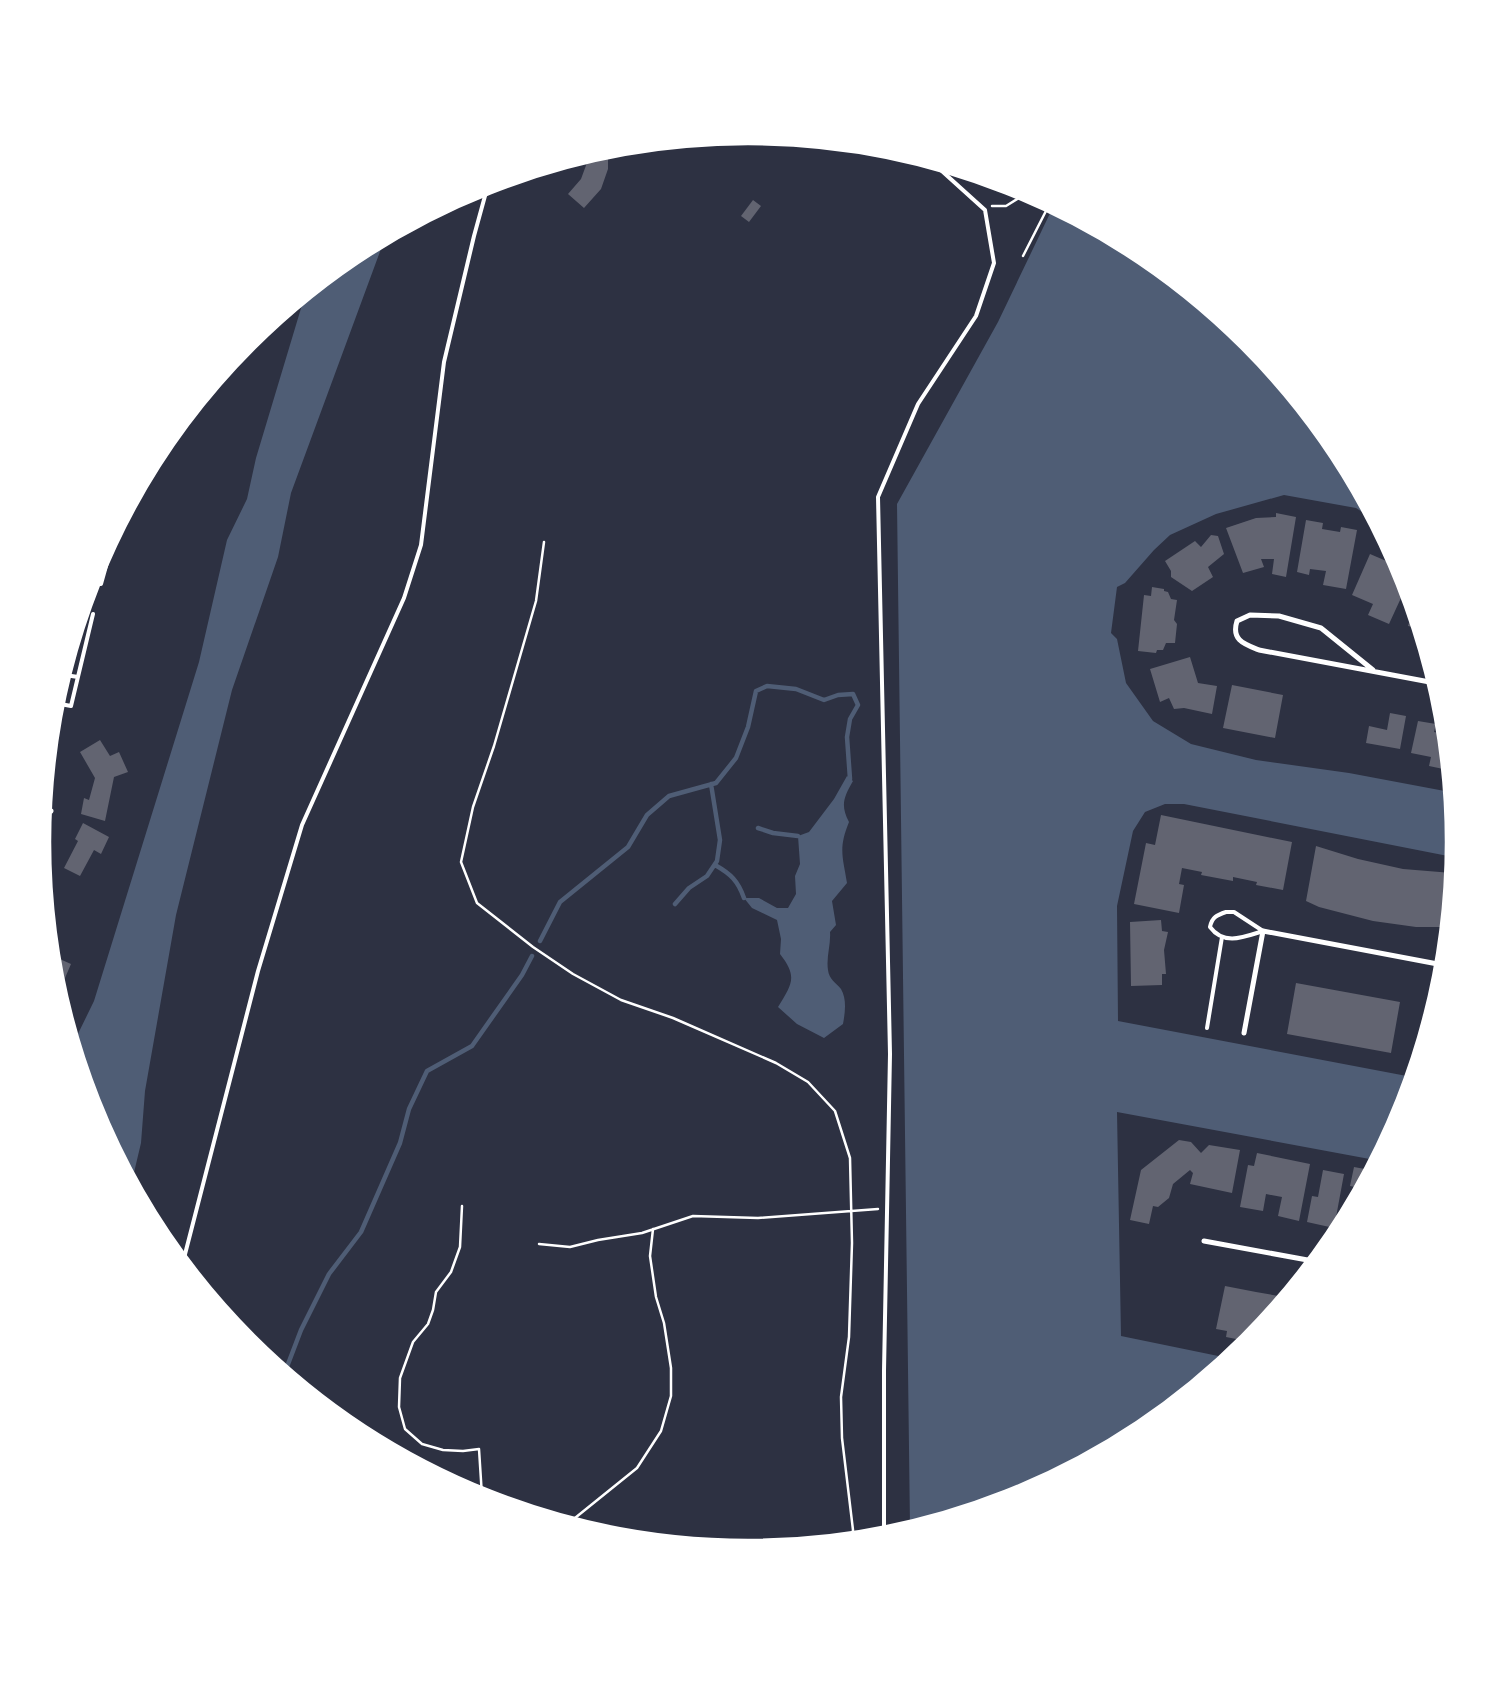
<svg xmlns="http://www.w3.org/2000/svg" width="1496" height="1683" font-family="'Asap Condensed',sans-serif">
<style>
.water{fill:#4f5d75}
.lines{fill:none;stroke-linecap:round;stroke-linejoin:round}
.stream{stroke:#4f5d75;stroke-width:4.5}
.building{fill:#626471}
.path{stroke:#fff;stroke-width:2.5}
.service{stroke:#fff;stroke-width:4}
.minor{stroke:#fff;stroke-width:5}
.rim{fill:none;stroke:#fff;stroke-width:2.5}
</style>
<rect width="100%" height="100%" fill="#2d3142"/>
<path class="water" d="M1053,207L1141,254L1248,342L1336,449L1373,519L1356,508L1284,495L1216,514L1170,535L1154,550L1125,583L1117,587L1111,633L1117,639L1126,683L1153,721L1191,744L1256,760L1349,773L1450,792L1455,841L1453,857L1184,804H1165L1145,812L1133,831L1117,906L1118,1021L1412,1077L1401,1112L1375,1160L1117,1112L1121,1336L1228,1358L1140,1429H1129L1124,1438L1018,1495L910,1527L897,504L998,322Z
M385,238L291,493L278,557L232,690L176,915L145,1091L141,1143L132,1181L116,1151L118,1143L107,1134L95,1112L74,1042L94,1001L199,662L227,540L247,499L256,458L305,295L356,254Z
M847,776L853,781C844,797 840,805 849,822C838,849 843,857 847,883L832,901L836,925L830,932C831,945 826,957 828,970C829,979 836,983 841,989C847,999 845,1013 843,1024L824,1038L797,1024L778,1007C792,984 798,977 780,954L781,939L777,920L752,908L744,898H759L777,908H788L796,894L795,876L800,864L798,836L809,832L834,799Z"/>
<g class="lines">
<path class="stream" d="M758,828L773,833L798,836
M715,865C731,874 738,881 744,898
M675,904L689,888L707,876L717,861L720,840L711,784
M540,941L560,902L628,847L647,815L669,796L716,783L736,758L748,727L756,691L767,686L796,689L824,700L838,695L853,694L858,705L850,719L847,737L850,779
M285,1372L301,1330L329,1274L361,1232L400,1143L409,1109L427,1071L472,1046L522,975L532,956"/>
</g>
<path class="building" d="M608,149V169L601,189L584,208L568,194L581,179L588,160V155Z
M753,200L761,206L749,222L741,216Z
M1276,513L1296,517L1286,577L1272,574L1274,559H1261L1264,567L1243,573L1226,528L1256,518L1276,517Z
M1306,520L1323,523L1322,529L1340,532L1341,527L1357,530L1346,589L1323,585L1326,571L1310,569L1309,575L1297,572Z
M1211,535L1218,536L1224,554L1208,567L1213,577L1192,591L1171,577V571L1165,561L1195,541L1201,547Z
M1370,554L1398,566L1406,587L1389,624L1368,615L1373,604L1352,595Z
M1152,587L1164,589V591L1168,592L1171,599L1177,600L1174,620L1177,624L1175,643H1166L1163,650H1157L1156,653L1138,651L1144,595L1151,596Z
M1413,610L1417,624L1418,628L1408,626Z
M1190,657L1198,683L1217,686L1212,714L1184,708L1174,709L1169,698L1160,702L1150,669Z
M1232,685L1283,695L1275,738L1223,728Z
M1390,713L1406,716L1400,749L1366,743L1369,726L1387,730Z
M1418,721L1436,724L1434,732L1444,734L1448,770L1429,766L1431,757L1411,753Z
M100,740L110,756L119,752L128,772L114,777L105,821L81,814L84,798L89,800L95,778L80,752Z
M1161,815L1292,842L1283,890L1256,885L1257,882L1233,877V881L1201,875L1202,872L1182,868L1179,884L1184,885L1179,913L1134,904L1146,843L1155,845Z
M83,823L109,837L101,854L94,850L80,876L64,868L78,841L75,839Z
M1316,846L1358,859L1403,869L1452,873L1446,927H1416L1373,921L1319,907L1306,901Z
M1161,920L1162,931L1168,932L1164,950L1166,974H1162V985L1131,986L1130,922Z
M53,956L71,964L59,992L55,979Z
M1296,983L1400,1002L1391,1053L1287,1034Z
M1423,1014L1430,1015L1415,1064H1413Z
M1179,1140L1191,1142L1201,1153L1209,1145L1240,1150L1232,1193L1190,1184L1193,1173L1190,1170L1173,1184L1169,1198L1158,1207L1153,1206L1149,1224L1130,1220L1141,1170Z
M1257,1153L1310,1164L1299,1221L1278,1216L1282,1197L1266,1194L1263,1211L1240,1207L1248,1165L1254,1166Z
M1354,1167L1370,1170L1360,1188L1350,1186Z
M1323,1170L1344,1174L1334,1228L1307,1222L1312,1196L1318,1197Z
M1225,1286L1256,1292L1284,1297L1249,1340L1246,1341L1226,1337L1227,1331L1216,1329Z"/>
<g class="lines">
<path class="path" d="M992,206H1006L1027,193
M1023,256L1049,205
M544,542L536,601L494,746L473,807L461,862L477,903L533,947L573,974L621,1000L673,1018L776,1063L808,1082L835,1111L850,1158L852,1243L849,1337L841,1397L842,1438L853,1530L852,1538
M462,1206L460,1247L451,1272L436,1292L433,1310L428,1324L413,1342L400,1378L399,1407L405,1429L422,1444L443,1450L463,1451L479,1449L482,1496
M539,1244L570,1247L598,1240L642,1233L693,1216L758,1218L878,1209
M570,1522L637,1468L661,1431L671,1396V1368L664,1323L656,1297L650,1256L653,1229"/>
<path class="service" d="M92,582L101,584L115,534
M65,675L78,677
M55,703L71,706L93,614
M1226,912H1234L1263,931C1244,937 1224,946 1210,927C1212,917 1217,915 1226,912Z
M1207,1028L1222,937
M183,1262L258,971L302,825L404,598L421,545L444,362L474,236L488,185
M884,1535V1371L890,1054L878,497L918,404L976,316L994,263L985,210L933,163"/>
<path class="minor" d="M1373,670L1321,628L1279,616L1250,615L1237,621C1231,640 1244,644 1259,650L1435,683
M44,809L51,811
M1244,1033L1263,931L1443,965
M1204,1241L1313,1261"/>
</g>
<path d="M0 0H1496V1683H0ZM50 842a698 698 0 1 1 1396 0a698 698 0 1 1-1396 0Z" fill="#fff" fill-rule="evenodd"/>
<path class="rim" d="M50 842a698 698 0 1 1 1396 0a698 698 0 1 1-1396 0Z"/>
</svg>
